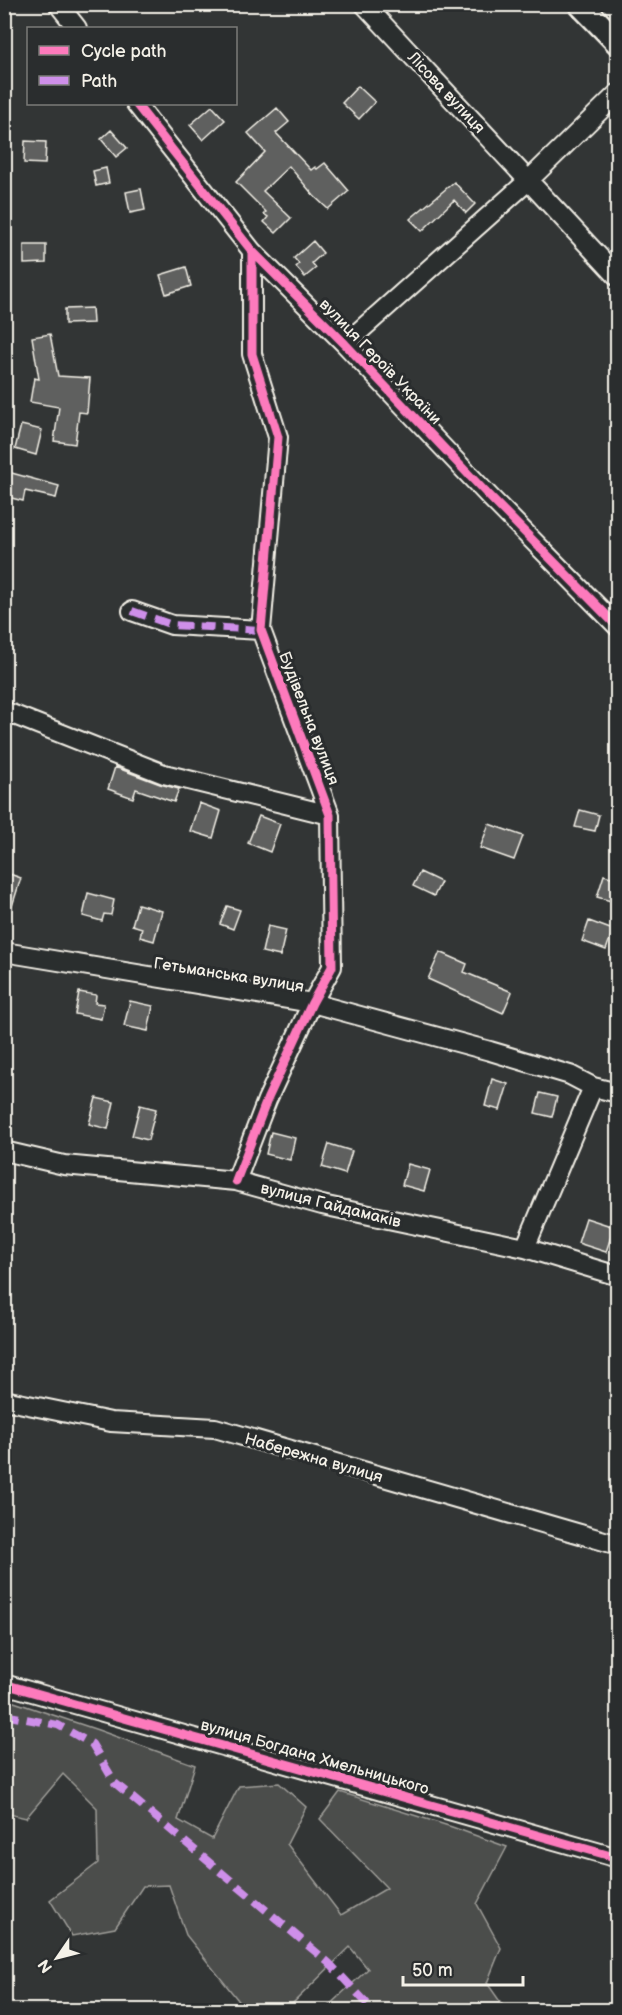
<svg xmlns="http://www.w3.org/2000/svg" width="622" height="2015" font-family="'Balsamiq Sans',sans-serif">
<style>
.green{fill:#4b4d4c;stroke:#a09f9a;stroke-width:1.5}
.building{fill:#5f605f;stroke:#f4f1e8;stroke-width:1.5}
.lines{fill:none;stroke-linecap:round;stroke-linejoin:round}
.minor-casing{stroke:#f4f1e8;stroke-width:22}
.tertiary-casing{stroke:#f4f1e8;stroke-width:27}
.minor{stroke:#2a2d2e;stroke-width:18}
.tertiary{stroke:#2a2d2e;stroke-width:22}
.quiet{stroke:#ce8fe9;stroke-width:8;stroke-dasharray:15 8;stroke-linecap:butt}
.cycleway-casing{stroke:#2a2d2e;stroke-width:13}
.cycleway{stroke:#fd7abc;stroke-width:9}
.labels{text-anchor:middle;stroke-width:6;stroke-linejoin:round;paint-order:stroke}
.street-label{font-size:16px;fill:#f4f1e8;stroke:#2a2d2e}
</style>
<rect width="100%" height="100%" fill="#323535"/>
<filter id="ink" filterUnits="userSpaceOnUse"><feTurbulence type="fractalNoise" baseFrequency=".0167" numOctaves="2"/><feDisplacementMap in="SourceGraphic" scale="12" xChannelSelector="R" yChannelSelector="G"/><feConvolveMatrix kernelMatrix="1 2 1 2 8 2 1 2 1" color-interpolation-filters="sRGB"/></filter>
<g filter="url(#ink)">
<path class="green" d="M5,1699L98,1730L195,1765L178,1820L212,1839L239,1786L279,1783L306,1807L287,1844L341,1915L387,1888L320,1819L340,1792L452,1827L507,1847L477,1904L501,1948L487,1983L506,2010H324L368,1969L350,1947L291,2005L280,2010H246L186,1935L169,1885L143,1886L115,1928L72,1936L50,1900L98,1863L97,1808L63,1774L26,1818L5,1813Z"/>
<path class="building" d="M358,86L375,102L359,119L342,103Z
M212,106L225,120L203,140L190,125Z
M277,108L289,122L276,133L311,170L315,167L317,169L325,163L349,191L328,209L314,196L289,166L263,191L291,218L276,233L264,222L268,217L264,214L266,212L236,182L265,152L248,133Z
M111,130L127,148L116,157L101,139Z
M25,141L46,142L45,164L24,163Z
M106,168L109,183L96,186L93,171Z
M454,182L475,204L466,213L454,200L422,231L410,219Z
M141,189L145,210L130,213L126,192Z
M313,241L323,253L312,263L316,268L305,277L296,267L299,264L294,258Z
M24,245H46V263L24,264Z
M186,267L191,286L166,294L160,275Z
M92,308L93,323L65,324V309Z
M50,334L58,376L90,378L87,413L79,412L75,444L54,441L59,407L30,402L34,378L39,379L32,337Z
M21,425L42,430L36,455L15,449Z
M8,472L59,486L56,498L25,491L23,501L4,496V483Z
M115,767L160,784L179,789L174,802L136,789L133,798L108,789Z
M199,803L221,811L213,838L190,831Z
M580,810L599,815L595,831L575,827Z
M259,816L280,824L270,852L248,843Z
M489,824L523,836L514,860L480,848Z
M4,872L21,878L7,922L4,921Z
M420,872L441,882L434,896L413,886Z
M604,875L618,879V903L597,897Z
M88,893L114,900L111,915L104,914L102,921L83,916Z
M138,904L162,911L154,941L140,937L142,928L132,925Z
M227,906L240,910L233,929L220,924Z
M589,921L613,930L606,950L582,941Z
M268,926L286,930L280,956L262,952Z
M440,952L467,964L464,972L512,992L503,1013L428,979Z
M79,992L96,995L95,1003L104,1004L101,1019L75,1014Z
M130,1001L153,1006L148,1031L124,1026Z
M492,1079L508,1084L500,1110L485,1106Z
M540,1093L557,1097L552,1117L535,1113Z
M96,1098L114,1102L108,1129L89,1124Z
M140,1105L156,1109L148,1140L132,1136Z
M271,1132L295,1138L290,1160L266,1154Z
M329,1144L352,1151L345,1174L322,1167Z
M408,1164L430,1170L424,1191L402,1185Z
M586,1218L614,1227L606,1252L578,1243Z"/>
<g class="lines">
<defs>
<path id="minor" d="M58,4L77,28
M364,4L618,277
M136,104L252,251L345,344L490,497L618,627
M345,344L529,180L618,93
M132,611L172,625L261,630
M4,711L164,774L330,815
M4,952L312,1003L490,1051L570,1075L593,1087L618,1093
M4,1151L64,1165L236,1181L322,1205L525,1248L618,1276
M236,1181L267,1100L312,1003L332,967L330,815L261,630L278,437L252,354V251
M525,1248L593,1087
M4,1400L111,1422L215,1428L618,1545
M4,1684L618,1858"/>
<path id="tertiary" d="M580,4L618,43"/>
</defs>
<use href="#minor" class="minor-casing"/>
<use href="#tertiary" class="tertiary-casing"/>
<use href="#minor" class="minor"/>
<use href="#tertiary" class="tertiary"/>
<path class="quiet" d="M132,611L172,625L261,630
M4,1715L58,1725L92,1744L115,1783L329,1963L373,2010"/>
<defs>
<path id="cycleway" d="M136,104L252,251L345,344L490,497L618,627
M236,1181L267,1100L312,1003L332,967L330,815L261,630L278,437L252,354V251
M4,1684L618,1858"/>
</defs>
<use href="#cycleway" class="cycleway-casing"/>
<use href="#cycleway" class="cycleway"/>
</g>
</g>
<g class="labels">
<g class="street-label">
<text transform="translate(447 92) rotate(47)" y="6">Лісова вулиця</text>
<text transform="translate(381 361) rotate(46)" y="6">вулиця Героїв України</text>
<text transform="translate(310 718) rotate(69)" y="6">Будівельна вулиця</text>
<text transform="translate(229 974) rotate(9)" y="6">Гетьманська вулиця</text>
<text transform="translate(331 1204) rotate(14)" y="6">вулиця Гайдамаків</text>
<text transform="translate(314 1457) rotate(16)" y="6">Набережна вулиця</text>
<text transform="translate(315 1756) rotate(16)" y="6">вулиця Богдана Хмельницького</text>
</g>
</g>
<rect width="622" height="2015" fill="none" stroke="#2a2d2e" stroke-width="24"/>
<rect x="12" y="12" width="598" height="1991" fill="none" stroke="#f4f1e8" stroke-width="2" filter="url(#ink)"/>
<rect x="27" y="27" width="210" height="78" fill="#2a2d2e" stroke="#7b7b78" stroke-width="1.5"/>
<rect x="39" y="46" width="30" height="9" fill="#fd7abc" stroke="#7b7b78" stroke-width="1.5"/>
<text x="81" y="57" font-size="18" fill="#f4f1e8">Cycle path</text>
<rect x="39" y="76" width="30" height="9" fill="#ce8fe9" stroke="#7b7b78" stroke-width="1.5"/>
<text x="81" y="87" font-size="18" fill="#f4f1e8">Path</text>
<g transform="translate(57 1958) rotate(235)" stroke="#2a2d2e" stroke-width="4.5" paint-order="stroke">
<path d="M0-4.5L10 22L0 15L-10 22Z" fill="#f4f1e8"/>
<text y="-9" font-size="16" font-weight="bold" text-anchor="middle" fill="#f4f1e8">N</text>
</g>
<path d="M403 1976v9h120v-9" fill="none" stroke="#f4f1e8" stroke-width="3"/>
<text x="412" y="1976" font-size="18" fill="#f4f1e8" stroke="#2a2d2e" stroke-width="4.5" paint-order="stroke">50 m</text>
</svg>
